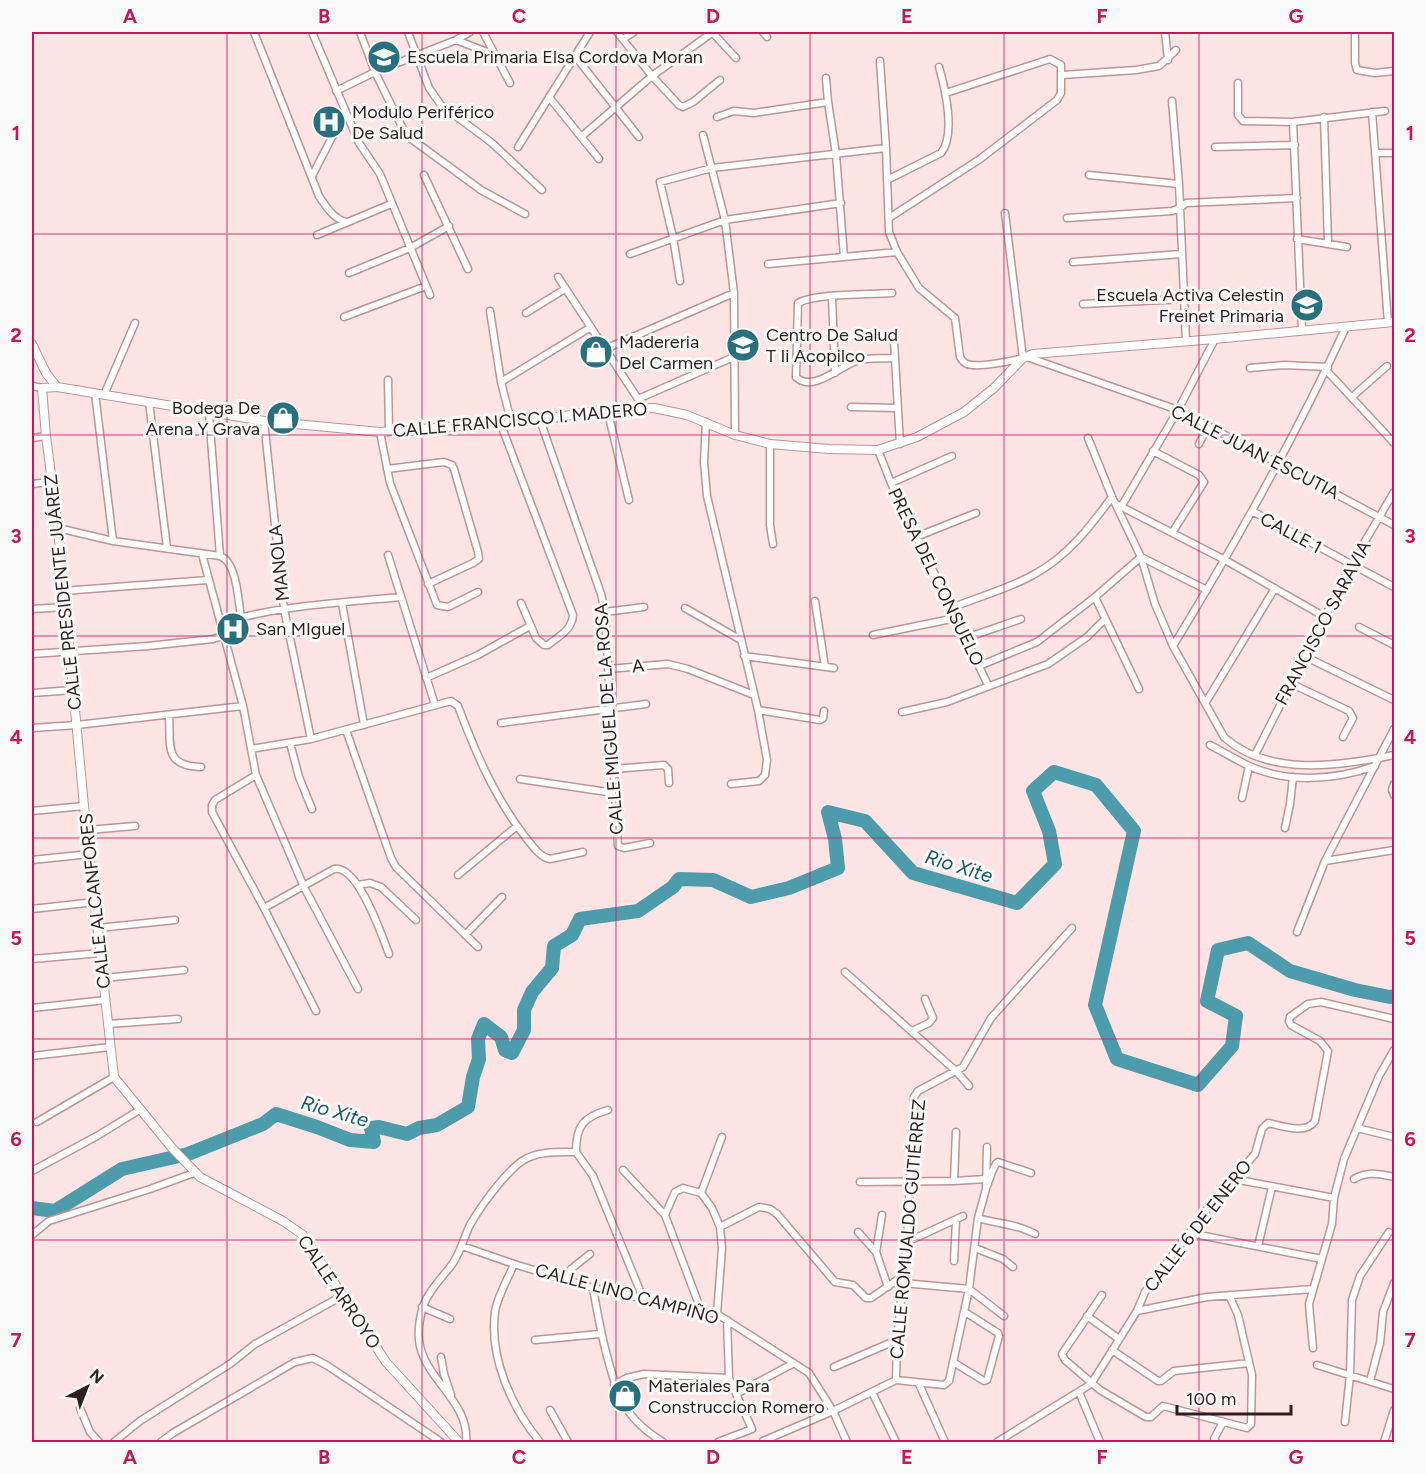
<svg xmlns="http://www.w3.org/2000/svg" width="1426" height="1474" font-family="Figtree,sans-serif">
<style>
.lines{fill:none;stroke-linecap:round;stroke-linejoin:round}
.river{stroke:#4c9cab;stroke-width:14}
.minor-casing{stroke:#bd9595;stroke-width:9}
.tertiary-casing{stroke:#bd9595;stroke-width:10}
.minor{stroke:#fff;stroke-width:6}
.tertiary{stroke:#fff;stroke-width:8}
.grid{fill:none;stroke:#c2185b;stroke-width:1.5;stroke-opacity:0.55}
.labels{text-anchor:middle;stroke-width:6;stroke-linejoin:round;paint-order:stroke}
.poi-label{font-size:18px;fill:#2e1f1f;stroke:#f9f9f9;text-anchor:start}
.street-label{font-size:18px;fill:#2e1f1f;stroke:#f9f9f9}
.water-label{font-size:20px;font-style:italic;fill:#185b66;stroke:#f9f9f9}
.neatline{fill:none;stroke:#c2185b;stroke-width:2}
.grid-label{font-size:20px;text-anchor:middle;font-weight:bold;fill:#c2185b}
</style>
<rect width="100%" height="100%" fill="#ffe4e5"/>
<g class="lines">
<path class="river" d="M32,1208L55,1211L122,1169L188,1154L263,1124L276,1114L317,1127L350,1140L374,1142L371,1128L379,1127L407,1134L419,1128L437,1125L468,1107L473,1077L479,1059L478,1039L484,1024L501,1037L505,1050L512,1053L524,1030V1010L532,992L552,968L554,946L572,935L580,919L638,911L673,887L679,879L713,880L751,897L789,888L838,868L835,839L828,812L865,821L913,873L1017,903L1055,864L1049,831L1033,791L1054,772L1096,785L1134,831L1095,1005L1117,1059L1198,1085L1232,1046L1236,1016L1207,1001L1218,950L1248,943L1290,971L1355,990L1390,997L1394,996"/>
<defs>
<path id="minor" d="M254,32L319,196C327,208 333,218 346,222
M312,32L359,143L380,174L430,295
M360,32L375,72L406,135L481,190L525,214
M408,32L429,88L441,105L492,143L542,190
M483,32L510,83
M617,32L652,76L679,105L683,107L693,102L720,80
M712,32L736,58
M763,32L767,37
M1165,32L1168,60
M1355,32V63L1357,70L1375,73L1394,71
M623,39L634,32
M456,40L495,55
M575,56L639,137
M880,61L886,148L889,232L897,252L919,288L955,318L960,357C963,361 962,362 967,364C978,368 1012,361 1023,358L1005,213
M1062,75L1136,70L1159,66L1176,50
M826,78L828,102L836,154L844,257
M1238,83V115L1243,121L1293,122L1385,111
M336,91L375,72L456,40L470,32
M549,97L599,159
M1172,101L1179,184L1186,341
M1372,112L1388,322
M717,117L734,111L754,113L828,102
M1324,117L1328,243
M1293,122L1302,330
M703,135L725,220L734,293L735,435
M581,137L652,76L713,32
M518,147L590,32
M1215,147L1295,145
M1377,153H1394
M424,175L468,269
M1089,175L1179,184
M312,176L345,112
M887,180L941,153C956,135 945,88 939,67
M889,218L980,159L1057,100L1061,93V65L1050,59L946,93
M1067,218L1172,211L1180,208L1186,203L1297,198
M317,235L391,204
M1297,239L1347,247
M630,254L725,220L841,203
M1073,262L1182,254
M768,264L897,252
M349,273L410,248L449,226
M558,277L638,399L641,407
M680,281L673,237L660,182L712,168L886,148
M892,293C869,295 816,293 798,303L796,377C813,394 842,364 859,360C870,358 882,358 893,358
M832,297L835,373
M1083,304L1184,299
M490,311L501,382L511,421
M526,313L565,289
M344,317L426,286
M894,341L900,444
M605,349L734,293
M1027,357L1178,410L1394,525
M1250,368L1284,365L1328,367
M1326,370L1394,443
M388,380L389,432
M501,382L591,327
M32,386L42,388
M95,393L113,541
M104,395L135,323
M1352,397L1387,366
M638,399L736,356
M149,402L167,548
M851,407L896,408
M607,409L629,500
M209,413L220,556C237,562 238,600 241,617
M540,420L601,594L605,612L618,846L624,848L650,843
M264,421L284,609L311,739
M500,422L573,615C572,630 559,636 548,645H544L536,638L521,603
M706,422L704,462L707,496L758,710L767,760L765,775L759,781L731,784
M380,432L390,483L437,605L448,607L478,592
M32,438L46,436
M1088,438L1112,497L1141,557L1155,604L1173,646L1224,737C1268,777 1341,766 1394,755
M770,444V525L773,544
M1199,444L1208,426
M878,450L891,483L988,685
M1153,451L1199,475L1204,482L1172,533
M387,469L444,462L452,465L454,469L478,552L479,559L473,563L428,584
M891,483L952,456
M32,484L51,482
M1116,504L1225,560L1325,617
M1121,507L1178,410L1215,339
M1252,511L1394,587
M58,528L113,541L220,556
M916,537L976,513
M202,554L243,706L256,775L304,887L358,989
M388,555L435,705
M63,591L208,580
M1095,597L1139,689
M815,601L825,667
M342,603L364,725
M685,608L741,640
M951,608C978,597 1008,589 1033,575C1067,557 1090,527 1112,497
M32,609L65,607
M605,612L644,607
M221,623C279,605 341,603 400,597
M1359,627L1394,645
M873,635L956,618
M966,638L1021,619
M1173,646C1236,543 1295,437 1346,327
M32,654L148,646L213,639L225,635
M744,656L834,668
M1304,656L1394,700
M979,666L1037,642L1095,597L1141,557L1207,590
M608,669L668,664L688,669L754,695
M426,678L478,655L530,626
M1290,683L1349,711L1353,718L1343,737
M32,693L73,690
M1206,702L1275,588
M758,710L820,720L823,718L824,711
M902,712L947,702L1048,664L1087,637L1105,619
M169,715C171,745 163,766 201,767
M501,723L646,704
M32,728L77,725L243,706
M346,730L391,858L396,867L478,947
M290,743L299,777L312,809
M1210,745C1223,752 1235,759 1247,765C1286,784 1336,780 1375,766
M251,749L311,739L451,701L458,706C476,754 495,798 526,838C533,846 539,857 550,859L583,852
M1255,755L1351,565L1394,492
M613,769L664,765L668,769L669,783
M256,775L215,800L212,805V812L264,908L316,1011
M520,779L614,793
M1394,784L1392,790L1394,795
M1242,798L1249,766
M32,811L84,806
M1285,828L1290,804L1293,777
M88,830L135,826
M32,860L90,854
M1325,861L1394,850
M458,875L517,826
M358,885L370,883L381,887L416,920
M264,908L334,869C358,864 382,936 389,954
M32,909L95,902
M98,928L175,920
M1297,932L1325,861L1394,729
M465,935L502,897
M32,959L101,953
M845,972L957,1072L969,1086
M104,978L184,970
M32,1008L106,1000
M108,1024L178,1019
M912,1031L929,1023L933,1018L925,999
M32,1056L110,1047
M37,1122L114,1077
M1357,1128L1394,1137
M576,1152L593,1176L643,1298
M623,1170L665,1215
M32,1171L97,1136L141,1109
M1234,1179L1334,1198
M1354,1179C1368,1171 1379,1174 1394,1177
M954,1181L956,1132
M860,1182L954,1181L986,1179
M986,1188C990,1181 992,1166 998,1162L1031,1173
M701,1193L722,1137
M978,1218C997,1224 1018,1224 1035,1234
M720,1227L759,1207L770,1209L777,1214L835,1282L853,1285L866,1298H871L903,1276
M858,1232L876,1252L888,1287
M1189,1233L1322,1259
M32,1235L49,1221L150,1189L194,1173
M907,1242L963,1216
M462,1246L514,1264L593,1288L717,1314L809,1373L833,1411L847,1442
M1258,1246L1272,1187
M975,1248L1003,1259L1013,1267
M876,1252L882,1215
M954,1261L956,1220
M514,1264C508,1279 497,1297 495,1312C489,1358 512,1408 540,1442
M565,1280L571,1269L590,1254
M903,1283L969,1289L1004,1316
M593,1288C597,1311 601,1334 607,1356C618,1397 625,1419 663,1442
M1102,1295L1062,1354L1065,1360L1100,1390L1146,1417H1151L1163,1406L1247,1428L1251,1424L1252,1375L1238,1315L1229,1295
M422,1307L450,1319
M701,1310L665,1215L675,1192L683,1188L701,1193L712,1208L720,1227L722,1248L717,1314
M1137,1311L1207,1297L1313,1289
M1087,1316L1119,1339
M535,1340L600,1334
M1313,1348L1309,1304L1332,1224L1334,1198L1344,1159L1379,1076L1394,1050
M1112,1350L1158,1381H1161L1174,1371L1249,1363
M441,1357L444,1374L451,1395
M953,1362L984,1381L987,1380L999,1336L998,1333L965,1312
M1317,1365L1394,1389
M834,1367L897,1340
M896,1380L897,1340L907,1242L914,1097L918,1091L963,1067L991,1018L1072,928
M1370,1381L1380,1343L1383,1312L1394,1283
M919,1384L945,1442
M614,1385L627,1378L644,1374L729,1378
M872,1392L896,1442
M1079,1392L1100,1442
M736,1394L794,1363
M80,1408L90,1432L99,1442
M550,1410L568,1442
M1345,1422L1350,1375L1352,1300L1360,1276L1389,1232
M763,1441L833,1411L896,1380L944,1385L949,1381L969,1289L978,1218L986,1189L987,1147
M114,1442L140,1421L230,1364L255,1344L342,1296
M161,1442L173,1433L295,1362L313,1358L328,1366L441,1442
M466,1442C470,1401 423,1379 419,1340C418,1329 420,1314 424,1304C430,1288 444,1276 453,1263C461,1251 464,1237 470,1225C480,1207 505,1173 522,1161C537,1151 558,1152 576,1152C576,1126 583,1117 608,1110
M718,1442L752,1429L729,1378L727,1320
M997,1442L1091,1384L1137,1311L1145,1292L1204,1213L1255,1154L1262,1129L1268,1123C1282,1126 1306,1135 1315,1121L1328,1051L1320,1041L1291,1025L1289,1021L1290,1017L1308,1004L1321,1002L1394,1019
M1216,1442L1214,1439L1223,1422
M1384,1442L1394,1410"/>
<path id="tertiary" d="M32,344L46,373L57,387
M459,1442L386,1362L303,1235L283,1221L200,1177L172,1148L114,1077L84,806L58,528L46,436L42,388L57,387L264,421L380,432L540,420L607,409L654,408L687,415L735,435L770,444L829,449L878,450L917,437L964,412L994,388L1023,358L1033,354L1215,339L1394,322"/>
</defs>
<use href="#minor" class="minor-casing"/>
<use href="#tertiary" class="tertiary-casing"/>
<use href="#minor" class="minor"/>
<use href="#tertiary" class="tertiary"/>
</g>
<path class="grid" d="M227,32V1442M422,32V1442M616,32V1442M810,32V1442M1004,32V1442M1199,32V1442M32,234H1394M32,435H1394M32,636H1394M32,838H1394M32,1039H1394M32,1240H1394"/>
<defs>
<symbol id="school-disc" viewBox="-11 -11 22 22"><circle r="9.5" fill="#29707d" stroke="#f9f9f9"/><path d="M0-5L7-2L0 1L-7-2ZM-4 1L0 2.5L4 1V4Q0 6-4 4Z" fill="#fff"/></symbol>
<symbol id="hospital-disc" viewBox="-11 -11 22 22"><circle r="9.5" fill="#29707d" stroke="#f9f9f9"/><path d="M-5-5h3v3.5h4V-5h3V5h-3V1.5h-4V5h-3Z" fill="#fff"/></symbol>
<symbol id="shop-disc" viewBox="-11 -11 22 22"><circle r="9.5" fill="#29707d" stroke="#f9f9f9"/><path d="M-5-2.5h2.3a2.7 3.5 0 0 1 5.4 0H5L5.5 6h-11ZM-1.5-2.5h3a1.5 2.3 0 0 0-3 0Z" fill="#fff"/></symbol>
</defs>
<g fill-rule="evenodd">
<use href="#school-disc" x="365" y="38" width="38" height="38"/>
<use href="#hospital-disc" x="310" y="103" width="38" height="38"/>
<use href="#school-disc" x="1288" y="286" width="38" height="38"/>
<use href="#school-disc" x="724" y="326" width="38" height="38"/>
<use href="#shop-disc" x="577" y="333" width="38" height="38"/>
<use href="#shop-disc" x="264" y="399" width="38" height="38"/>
<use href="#hospital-disc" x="214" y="610" width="38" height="38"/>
<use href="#shop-disc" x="606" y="1377" width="38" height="38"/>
</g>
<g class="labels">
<g class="poi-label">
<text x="407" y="63">Escuela Primaria Elsa Cordova Moran</text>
<text x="352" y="118">Modulo Periférico<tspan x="352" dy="21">De Salud</tspan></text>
<text x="1284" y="301" text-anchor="end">Escuela Activa Celestin<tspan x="1284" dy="21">Freinet Primaria</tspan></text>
<text x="766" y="341">Centro De Salud<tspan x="766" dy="21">T Ii Acopilco</tspan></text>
<text x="619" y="348">Madereria<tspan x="619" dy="21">Del Carmen</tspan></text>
<text x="260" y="414" text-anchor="end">Bodega De<tspan x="260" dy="21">Arena Y Grava</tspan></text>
<text x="256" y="635">San MIguel</text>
<text x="648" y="1392">Materiales Para<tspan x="648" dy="21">Construccion Romero</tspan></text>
</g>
<g class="street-label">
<text transform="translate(520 420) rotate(-5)" y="6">CALLE FRANCISCO I. MADERO</text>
<text transform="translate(1255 452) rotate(27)" y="6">CALLE JUAN ESCUTIA</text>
<text transform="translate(1291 533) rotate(28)" y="6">CALLE 1</text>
<text transform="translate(279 563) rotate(-96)" y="6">MANOLA</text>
<text transform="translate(936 577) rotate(64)" y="6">PRESA DEL CONSUELO</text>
<text transform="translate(63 592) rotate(-96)" y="6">CALLE PRESIDENTE JUÁREZ</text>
<text transform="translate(1323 623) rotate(-62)" y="6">FRANCISCO SARAVIA</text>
<text transform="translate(638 666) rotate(-5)" y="6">A</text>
<text transform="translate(609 719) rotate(-94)" y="6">CALLE MIGUEL DE LA ROSA</text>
<text transform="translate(95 901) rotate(-96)" y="6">CALLE ALCANFORES</text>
<text transform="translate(1198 1226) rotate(-52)" y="6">CALLE 6 DE ENERO</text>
<text transform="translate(908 1229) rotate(-85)" y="6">CALLE ROMUALDO GUTIÉRREZ</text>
<text transform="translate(339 1292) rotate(56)" y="6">CALLE ARROYO</text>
<text transform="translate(627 1294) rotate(15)" y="6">CALLE LINO CAMPIÑO</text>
</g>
<g class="water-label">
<text transform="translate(959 866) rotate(17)" y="7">Rio Xite</text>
<text transform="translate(335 1111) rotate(16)" y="7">Rio Xite</text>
</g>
</g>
<rect width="1426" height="1474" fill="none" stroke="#f9f9f9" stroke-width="66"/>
<g transform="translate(87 1387) rotate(42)" stroke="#f9f9f9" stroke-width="4.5" paint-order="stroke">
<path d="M0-4.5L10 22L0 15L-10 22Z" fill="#2e1f1f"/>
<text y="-9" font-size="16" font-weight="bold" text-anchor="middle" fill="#2e1f1f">N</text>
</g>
<path d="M1177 1405v9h114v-9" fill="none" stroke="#2e1f1f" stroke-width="3"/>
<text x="1186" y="1405" font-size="18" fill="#2e1f1f" stroke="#f9f9f9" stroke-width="4.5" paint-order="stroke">100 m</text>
<rect x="33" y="33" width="1360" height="1408" class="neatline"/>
<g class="grid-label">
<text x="130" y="23">A</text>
<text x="324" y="23">B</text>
<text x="519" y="23">C</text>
<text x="713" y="23">D</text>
<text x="907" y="23">E</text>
<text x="1102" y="23">F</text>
<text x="1296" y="23">G</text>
<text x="16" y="140">1</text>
<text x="1410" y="140">1</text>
<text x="16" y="342">2</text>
<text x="1410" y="342">2</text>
<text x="16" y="543">3</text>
<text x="1410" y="543">3</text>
<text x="16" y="744">4</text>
<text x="1410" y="744">4</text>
<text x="16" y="945">5</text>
<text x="1410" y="945">5</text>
<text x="16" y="1146">6</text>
<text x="1410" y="1146">6</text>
<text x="16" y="1347">7</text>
<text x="1410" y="1347">7</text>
<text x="130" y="1464">A</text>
<text x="324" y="1464">B</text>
<text x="519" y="1464">C</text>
<text x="713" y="1464">D</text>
<text x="907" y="1464">E</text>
<text x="1102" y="1464">F</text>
<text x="1296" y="1464">G</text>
</g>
</svg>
